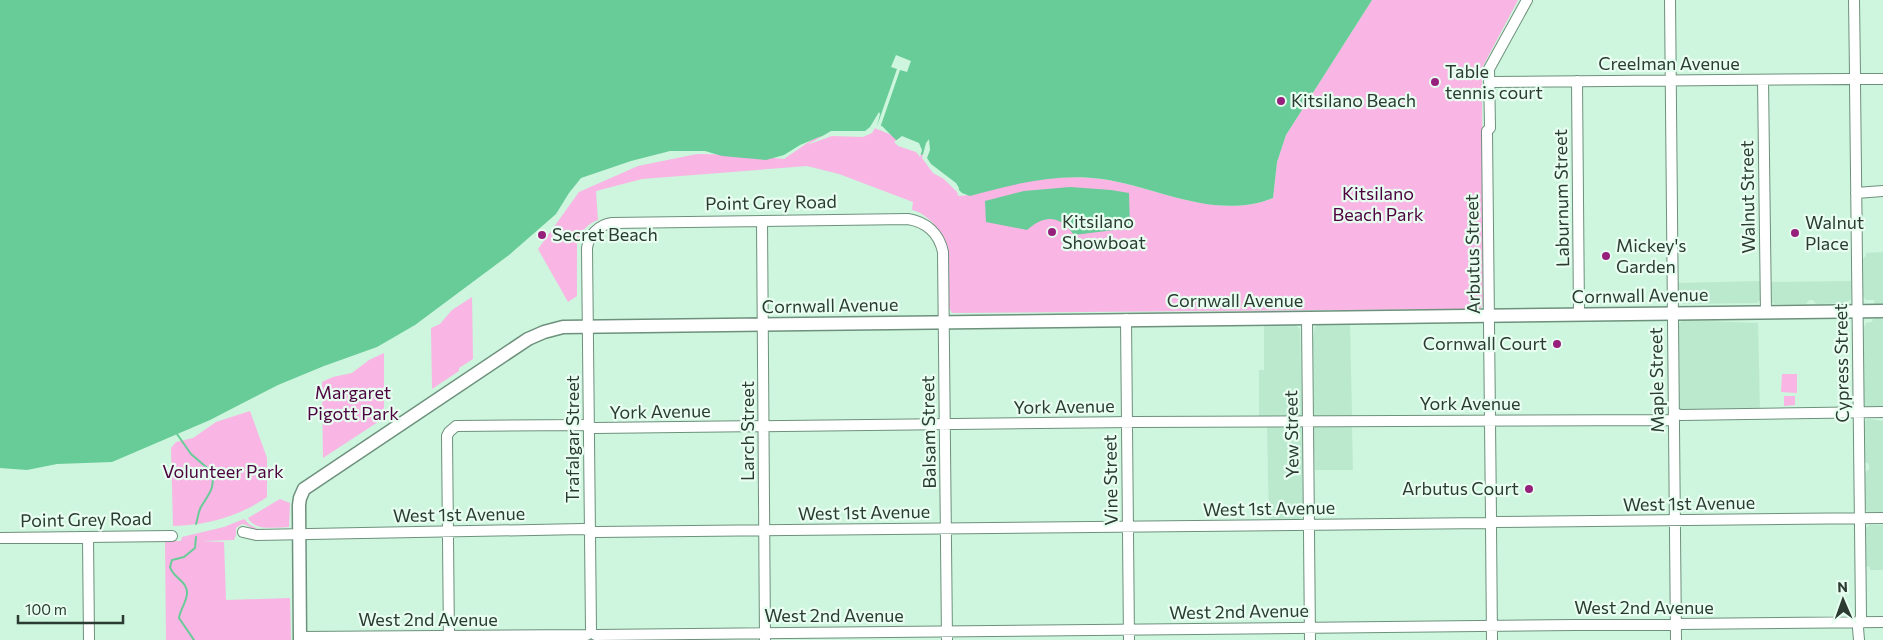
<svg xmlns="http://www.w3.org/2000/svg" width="1883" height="640" font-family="Commissioner,sans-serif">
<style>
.built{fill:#bbe9ce}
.green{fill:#f9b5e4}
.water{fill:#67cc97}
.pier{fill:#cef5dd}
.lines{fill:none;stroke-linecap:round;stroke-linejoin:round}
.stream{stroke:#67cc97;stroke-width:2}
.minor-casing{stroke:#6d917c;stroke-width:12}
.major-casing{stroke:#6d917c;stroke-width:15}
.minor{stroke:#fff;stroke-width:10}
.major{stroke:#fff;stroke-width:12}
.poi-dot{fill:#96207c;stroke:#e7fef0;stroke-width:2}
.labels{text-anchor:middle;stroke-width:4.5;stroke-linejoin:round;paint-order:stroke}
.street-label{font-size:18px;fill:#2b3b31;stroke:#e7fef0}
.poi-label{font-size:18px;fill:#2b3b31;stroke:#e7fef0;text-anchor:start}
.park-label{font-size:18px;fill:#4d023f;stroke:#e7fef0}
</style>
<rect width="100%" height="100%" fill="#cef5dd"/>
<path class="built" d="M1883,252V305H1875L1874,300H1866L1863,296L1862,259L1866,256V253Z
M1761,281V299L1757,303L1684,304L1680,302L1678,298V283Z
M1851,281V299L1846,303L1816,304L1813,300H1809L1806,304H1775L1771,302L1769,282Z
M1873,319H1883V409L1864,408V328L1866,323L1872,322Z
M1684,320L1758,323L1760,411H1682L1677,409L1678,326L1680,322Z
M1319,324H1350L1352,417H1314L1313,415L1314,407L1313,338L1315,327Z
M1264,325H1295L1300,329L1302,405L1304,409V416L1302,417L1259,416V370H1264Z
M1868,419L1883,421V512H1868L1865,509V472L1869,469V464L1865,462L1864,425L1865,421Z
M1352,425L1353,470H1315L1313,426Z
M1267,426H1302L1304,428L1305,434L1302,438L1303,515L1300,519L1269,521Z
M1870,525H1883V570H1870V567L1864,566L1865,528Z"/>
<path class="green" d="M1372,0H1518L1482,68L1483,304L1480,309L952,313L949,308C948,277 954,246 932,222C925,216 921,212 912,210L913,202L839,174L807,166L642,179L596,191L598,220C586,224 580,233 577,244V296L568,302L538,249L579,192L638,166L697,154L746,155L784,159L816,137L872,127L926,149L957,189L958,196C976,195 992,189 1010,185C1039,178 1072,175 1101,179C1159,187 1215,221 1273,198L1277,162L1286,135Z
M472,297L473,359L459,368V371L432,389L431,328L440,324L452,310Z
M384,353V418L323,458L322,382L333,377L352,373L369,360Z
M1782,374H1797V393L1781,392Z
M1784,396H1795V405L1784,406Z
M250,411L267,458V497C238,517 207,525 173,526L171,448L176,442L193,438L216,422Z
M280,499L290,503L289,527C276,527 256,532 248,518Z
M244,519L250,525L258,529C251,530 248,524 242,524L236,528V535L234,540L200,541L224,542L226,600L290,598L291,640H166L165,541H181L182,537L224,527Z"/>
<path class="water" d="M0,0H1372L1286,135L1277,162L1273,198C1214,221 1159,187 1102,179C1057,173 1013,184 970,196L962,193L946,177L935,171L924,154L921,155L918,150L899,143L882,126H876L870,131L832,134L819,137L800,145L784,155L766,160L722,156L705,151H670L631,161L581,178L569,193L556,214L509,255L415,325L377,347L324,366L278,385L210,420L112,462L57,464L27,470L0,468Z
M1070,187L1111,190L1129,193L1130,228L1074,235C1060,215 1045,214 1027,230L986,222L985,201L1024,191Z"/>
<path class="pier" d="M896,55L911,61L907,72L900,70L880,128H875L872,133L863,137L832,136L807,145L831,131H865L870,127L879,112L880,114L877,126L897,69L891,67Z
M902,136L919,143L922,150L920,157L916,152L898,146L894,142Z
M929,139L930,150L927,158L931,164L956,183L959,188L958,193L944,179L933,173L922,158L926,143Z"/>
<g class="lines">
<path class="stream" d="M177,434L191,454L212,472C215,490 209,493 201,507C198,512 198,518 196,524
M194,640L179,618C180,610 186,603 187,594C188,581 173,578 170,567L172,560L184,557L195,548L196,537"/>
<defs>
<path id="minor" d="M1670,0L1676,640
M1854,0L1855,74
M1860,79H1883
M1763,80L1766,313
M1577,81L1579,315
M1489,82L1849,79
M1855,84L1861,616L1858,628L1859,640
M1856,193L1883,191
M762,221L765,640
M1307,318L1310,640
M1126,319L1129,640
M1674,413L1681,415L1883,412
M1491,518L1487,131L1490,128L1489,69L1527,0
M1495,522L1883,518
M1491,526L1492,640
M243,532L256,535L583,529L597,532L1487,523
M88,537L89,640
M0,538L172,536
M591,631L587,248C589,235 598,225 612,223L908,219C926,222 939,233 943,252L947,640
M595,635L1883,622
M300,637L587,635
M449,640L447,436L449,432L456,426L583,425L595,428L1134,422L1674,420"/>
<path id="major" d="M300,640L299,505L300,498L304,489L528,339L544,332L563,327L1883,311"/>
</defs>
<use href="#minor" class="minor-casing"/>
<use href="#major" class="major-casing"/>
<use href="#minor" class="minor"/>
<use href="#major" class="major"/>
</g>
<g class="poi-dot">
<circle cx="1435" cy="82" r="5"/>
<circle cx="1281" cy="101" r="5"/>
<circle cx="1052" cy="232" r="5"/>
<circle cx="1795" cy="233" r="5"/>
<circle cx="542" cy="235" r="5"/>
<circle cx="1606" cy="256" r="5"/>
<circle cx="1557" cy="344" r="5"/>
<circle cx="1529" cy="489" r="5"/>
</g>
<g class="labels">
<g class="street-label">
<text x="1669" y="70">Creelman Avenue</text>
<text transform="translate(1748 197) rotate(-91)" y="6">Walnut Street</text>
<text transform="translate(1562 198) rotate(-91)" y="6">Laburnum Street</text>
<text transform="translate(771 203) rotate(-1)" y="6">Point Grey Road</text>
<text transform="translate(1473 254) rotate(-91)" y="6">Arbutus Street</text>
<text transform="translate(1640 296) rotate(-1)" y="6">Cornwall Avenue</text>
<text x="1235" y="307">Cornwall Avenue</text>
<text transform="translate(830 306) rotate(-1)" y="6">Cornwall Avenue</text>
<text transform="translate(1842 363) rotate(-91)" y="6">Cypress Street</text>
<text transform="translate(1657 380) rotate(-91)" y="6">Maple Street</text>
<text x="1470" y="410">York Avenue</text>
<text transform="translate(1064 407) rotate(-1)" y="6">York Avenue</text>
<text transform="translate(660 412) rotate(-1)" y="6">York Avenue</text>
<text transform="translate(748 431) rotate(-90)" y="6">Larch Street</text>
<text transform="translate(929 432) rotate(-91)" y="6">Balsam Street</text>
<text transform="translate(1292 434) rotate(-91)" y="6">Yew Street</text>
<text transform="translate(573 439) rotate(-90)" y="6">Trafalgar Street</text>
<text transform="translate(1111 480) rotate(-91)" y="6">Vine Street</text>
<text transform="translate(1689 504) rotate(-1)" y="6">West 1st Avenue</text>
<text transform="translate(1269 509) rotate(-1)" y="6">West 1st Avenue</text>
<text transform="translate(864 513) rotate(-1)" y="6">West 1st Avenue</text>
<text transform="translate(459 515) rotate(-1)" y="6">West 1st Avenue</text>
<text transform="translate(86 520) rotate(-1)" y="6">Point Grey Road</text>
<text x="1644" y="614">West 2nd Avenue</text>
<text transform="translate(1239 612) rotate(-1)" y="6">West 2nd Avenue</text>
<text x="834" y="622">West 2nd Avenue</text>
<text x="428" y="626">West 2nd Avenue</text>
</g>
<g class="poi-label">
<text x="1445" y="78">Table<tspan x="1445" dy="21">tennis court</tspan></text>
<text x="1291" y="107">Kitsilano Beach</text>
<text x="1062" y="228">Kitsilano<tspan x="1062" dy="21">Showboat</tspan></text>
<text x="1805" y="229">Walnut<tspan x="1805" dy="21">Place</tspan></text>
<text x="552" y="241">Secret Beach</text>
<text x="1616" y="252">Mickey's<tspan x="1616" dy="21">Garden</tspan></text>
<text x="1547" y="350" text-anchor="end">Cornwall Court</text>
<text x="1519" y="495" text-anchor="end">Arbutus Court</text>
</g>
<g class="park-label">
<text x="1378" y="200">Kitsilano<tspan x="1378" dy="21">Beach Park</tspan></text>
<text x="353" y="399">Margaret<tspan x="353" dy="21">Pigott Park</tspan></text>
<text x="223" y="478">Volunteer Park</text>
</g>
</g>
<g transform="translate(1843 600) rotate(358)" stroke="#e7fef0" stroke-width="4" paint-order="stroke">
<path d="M0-4L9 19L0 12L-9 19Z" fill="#2b3b31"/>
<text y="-8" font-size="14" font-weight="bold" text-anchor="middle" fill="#2b3b31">N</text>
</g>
<path d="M18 615v8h105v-8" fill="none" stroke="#2b3b31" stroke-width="2.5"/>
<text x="25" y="615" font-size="15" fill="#2b3b31" stroke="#e7fef0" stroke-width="4" paint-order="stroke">100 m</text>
</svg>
